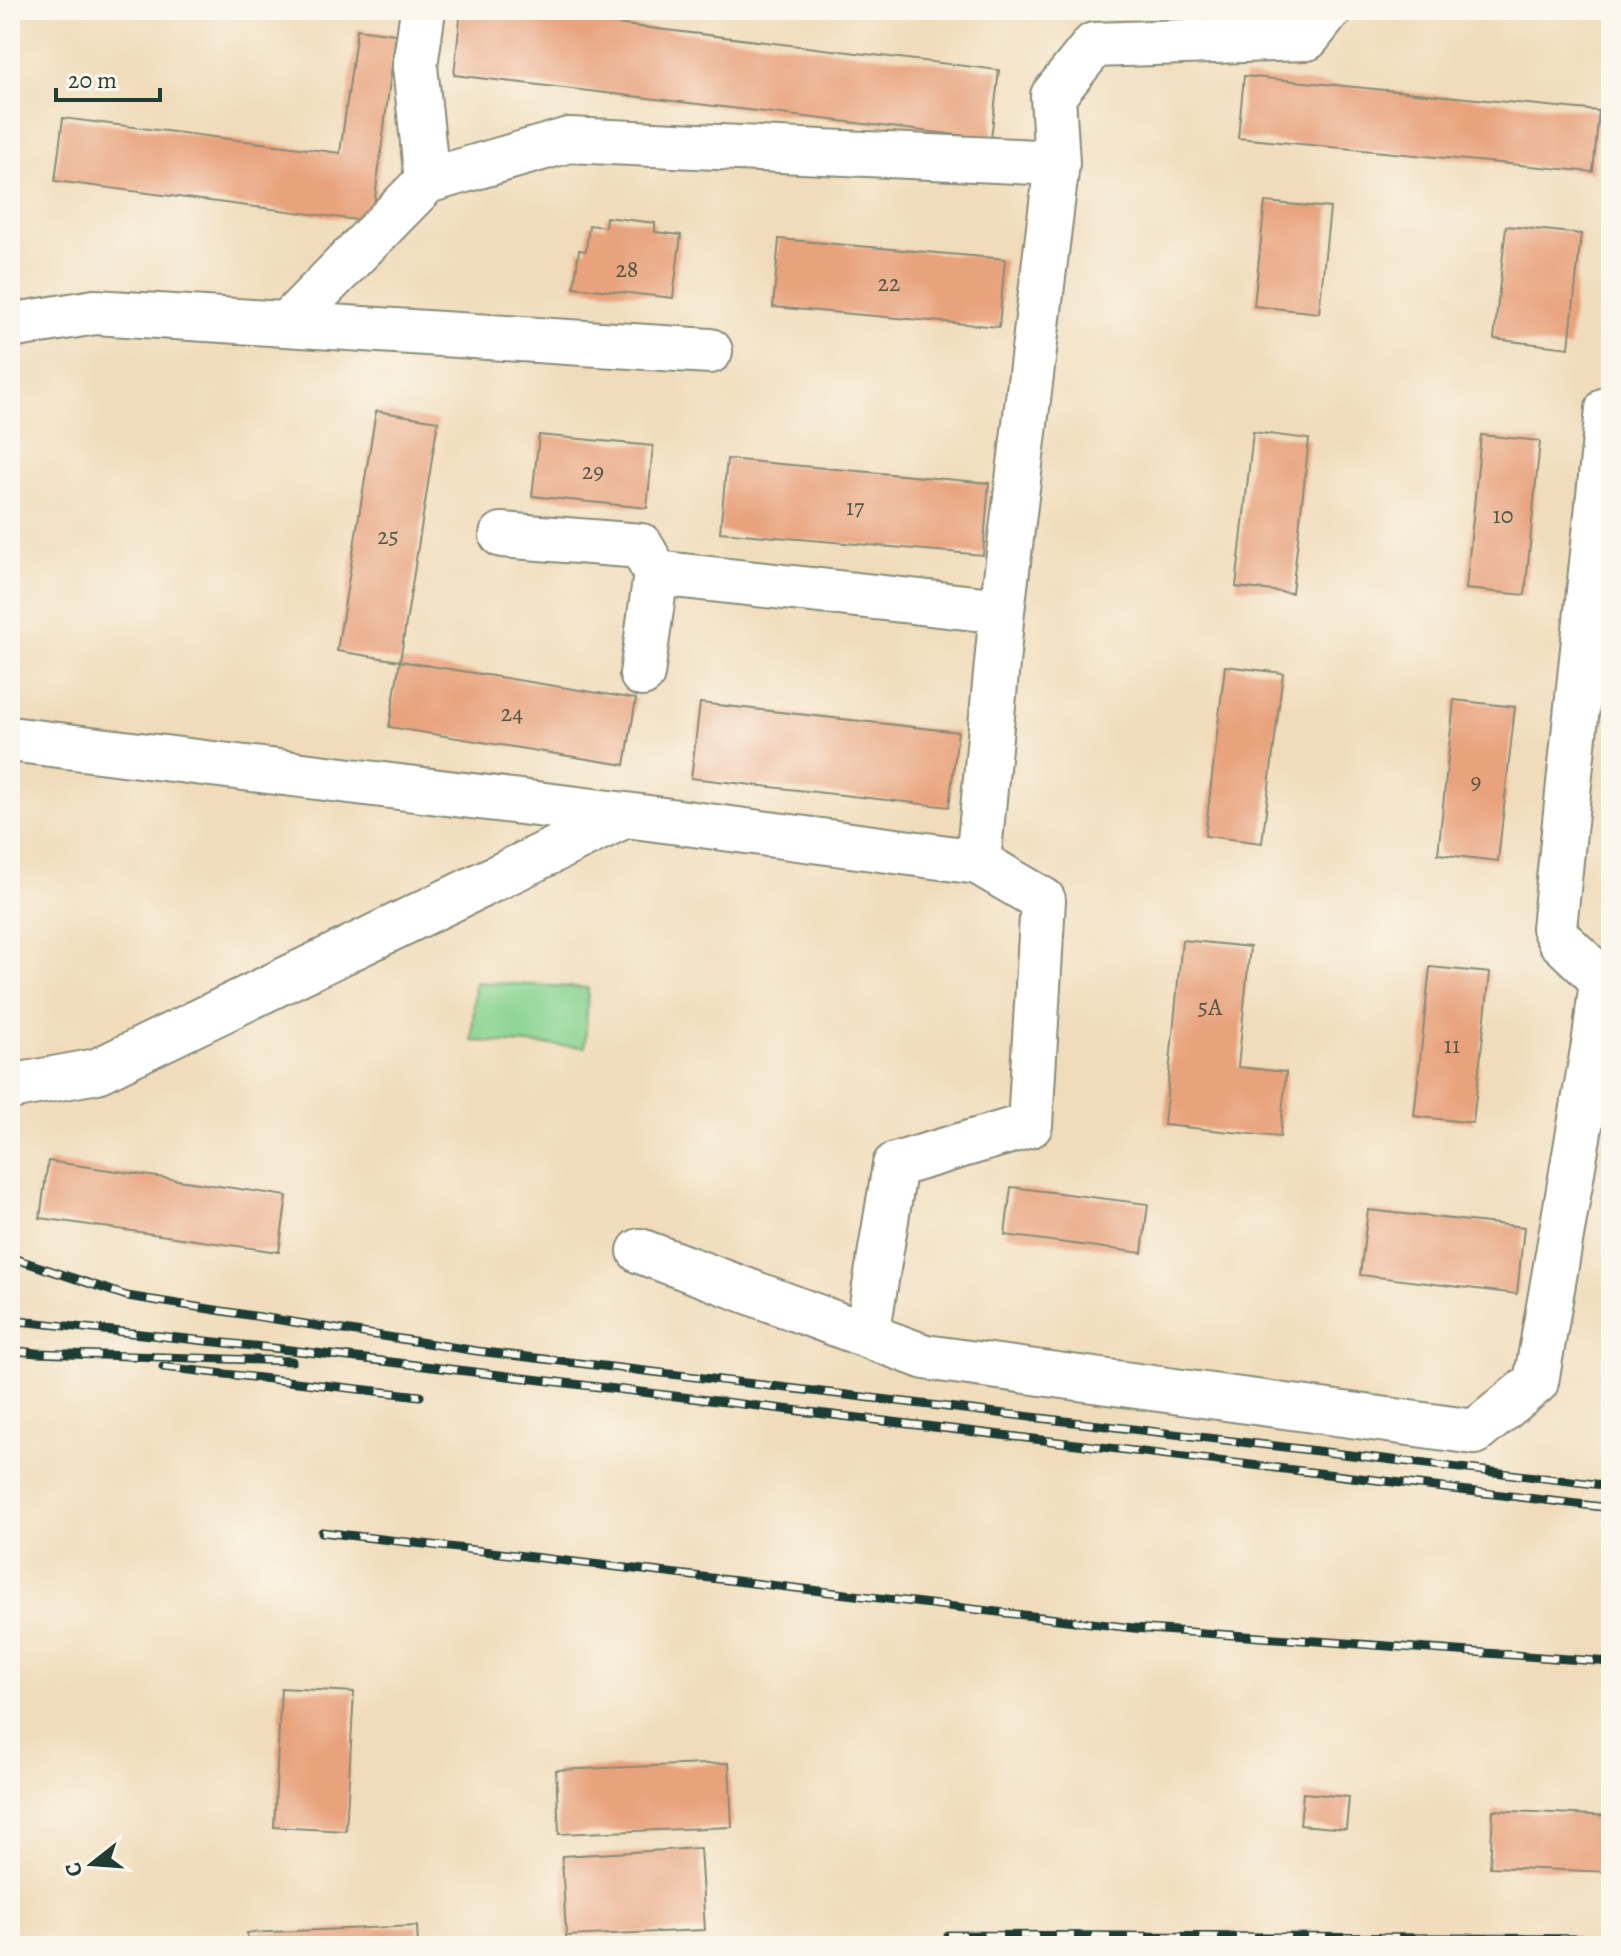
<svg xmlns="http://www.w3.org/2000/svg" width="1621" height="1956" font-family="Alegreya,serif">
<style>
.green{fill:#88d390;stroke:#548862;stroke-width:2}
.building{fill:#e8a27c}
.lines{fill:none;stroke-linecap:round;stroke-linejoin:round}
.minor-casing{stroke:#888c77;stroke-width:48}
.minor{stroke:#fff;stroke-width:44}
.rail-casing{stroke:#1f3d34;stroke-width:9}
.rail{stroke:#fbf7ec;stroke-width:6;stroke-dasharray:18;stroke-linecap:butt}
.labels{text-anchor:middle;stroke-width:6;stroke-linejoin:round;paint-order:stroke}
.number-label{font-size:24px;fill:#515646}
</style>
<rect width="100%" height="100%" fill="#fbf7ec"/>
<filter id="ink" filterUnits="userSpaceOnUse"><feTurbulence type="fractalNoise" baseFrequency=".0125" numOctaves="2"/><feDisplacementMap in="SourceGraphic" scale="16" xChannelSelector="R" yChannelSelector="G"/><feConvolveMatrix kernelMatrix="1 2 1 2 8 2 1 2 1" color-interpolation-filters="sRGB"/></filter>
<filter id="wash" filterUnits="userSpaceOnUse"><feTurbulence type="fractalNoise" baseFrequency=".006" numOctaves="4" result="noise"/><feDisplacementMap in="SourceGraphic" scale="32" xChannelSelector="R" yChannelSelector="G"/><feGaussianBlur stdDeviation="1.8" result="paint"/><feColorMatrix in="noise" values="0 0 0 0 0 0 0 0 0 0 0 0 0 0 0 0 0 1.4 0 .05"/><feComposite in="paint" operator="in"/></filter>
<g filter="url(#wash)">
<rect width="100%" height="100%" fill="#f0dcba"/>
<path class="green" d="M475,982L588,988L585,1047L472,1041Z"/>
<g id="blocks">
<path class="building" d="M461,10H499L999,70L991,139L454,75Z
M903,10H982L981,17L903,12Z
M357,29L396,34L372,222L55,181L63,118L340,153Z
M1244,76L1599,111L1593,172L1238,138Z
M1265,202L1330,208L1319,313L1254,306Z
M606,217L655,223V232L681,235L673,298L574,287L579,250L586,251L589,225L605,227Z
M1506,226L1581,234L1569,348L1494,339Z
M779,239L1005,259L999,327L773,307Z
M376,411L438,421L400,661L337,651Z
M1253,432L1309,439L1292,593L1236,587Z
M539,435L653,446L647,508L532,496Z
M1481,435L1540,441L1525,595L1466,589Z
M727,459L989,483L983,555L720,532Z
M400,661L636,699L625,765L389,727Z
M1225,666L1283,673L1262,843L1205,836Z
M1454,700L1515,707L1498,861L1438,854Z
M700,703L958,732L949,807L691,778Z
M1182,940L1250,947L1238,1067L1286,1072L1280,1137L1164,1125Z
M1430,967L1490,973L1473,1123L1414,1116Z
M48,1161L287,1196L279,1252L40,1218Z
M1011,1187L1148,1204L1142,1253L1005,1235Z
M1368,1210L1524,1227L1517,1294L1360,1275Z
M281,1688L354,1692L346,1831L274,1827Z
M729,1763L732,1827L559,1834L556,1770Z
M1303,1793L1349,1797L1346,1829L1300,1825Z
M1493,1810L1611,1816V1872L1490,1867Z
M700,1848L705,1930L566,1936L562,1856Z
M417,1926L418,1946H248L247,1933Z"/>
</g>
</g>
<g filter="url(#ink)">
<use href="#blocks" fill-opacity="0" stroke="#888c77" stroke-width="2"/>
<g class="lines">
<defs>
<path id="minor" d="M423,10L415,66L427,181
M287,324L427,181L569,140L1057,163
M10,326L95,312L710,351
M502,535L641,546L656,573L1002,611
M642,674L656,573
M10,739L626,815L978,862L1002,611L1057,163L1053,96L1094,45L1307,38L1329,10
M10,1087L97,1071L626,815
M640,1251L925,1357L1475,1432L1536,1382L1595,1038L1601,989L1598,976L1560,940L1554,928L1608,409H1611
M867,1335L895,1165L1030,1125L1043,900L978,862"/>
</defs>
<use href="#minor" class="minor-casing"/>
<use href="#minor" class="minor"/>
<defs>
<path id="rail" d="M10,1257L127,1296L477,1351L1611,1486
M10,1320L282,1349L1611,1508
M10,1350L36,1353L292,1361
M163,1367L420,1396
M322,1532L1133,1628L1611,1662
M948,1935L1611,1939"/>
</defs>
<use href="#rail" class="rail-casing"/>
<use href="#rail" class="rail"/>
</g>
</g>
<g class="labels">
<g class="number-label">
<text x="627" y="277">28</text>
<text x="889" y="291">22</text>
<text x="593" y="479">29</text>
<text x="855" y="515">17</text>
<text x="1503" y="523">10</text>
<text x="388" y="544">25</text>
<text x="512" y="721">24</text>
<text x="1476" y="789">9</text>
<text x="1210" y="1015">5А</text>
<text x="1452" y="1053">11</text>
</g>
</g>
<rect width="1621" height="1956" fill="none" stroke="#fbf7ec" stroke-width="40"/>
<g transform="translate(92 1864) rotate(253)" stroke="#fbf7ec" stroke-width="6" paint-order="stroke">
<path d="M0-6L14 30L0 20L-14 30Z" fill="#1f3d34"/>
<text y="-12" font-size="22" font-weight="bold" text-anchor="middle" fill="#1f3d34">С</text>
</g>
<path d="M56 88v12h104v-12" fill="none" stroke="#1f3d34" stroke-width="4"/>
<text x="68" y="88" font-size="24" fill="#1f3d34" stroke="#fbf7ec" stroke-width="6" paint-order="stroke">20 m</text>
</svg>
